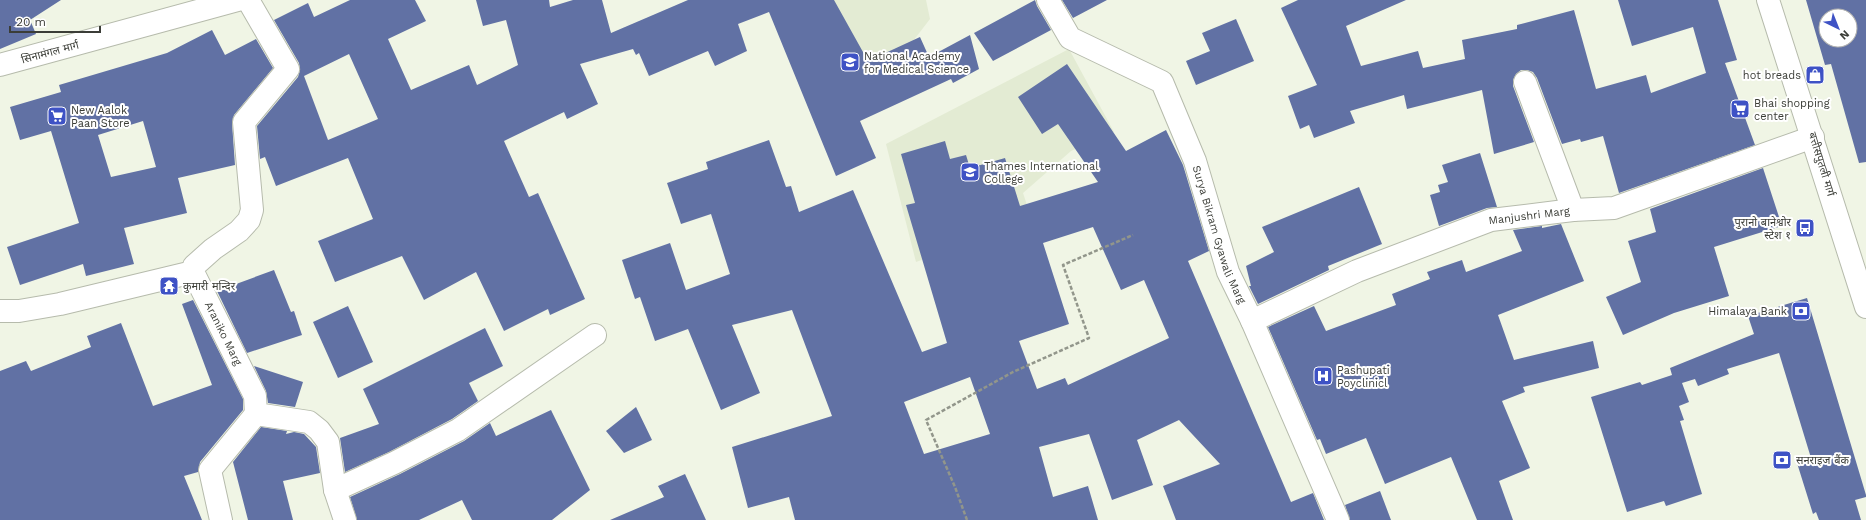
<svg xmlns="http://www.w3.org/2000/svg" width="1866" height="520" font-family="'Work Sans','Noto Sans Devanagari',sans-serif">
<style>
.built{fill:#e3ebd3}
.building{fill:#6171a4;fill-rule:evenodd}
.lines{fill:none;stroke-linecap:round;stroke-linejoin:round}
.minor-casing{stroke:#b6bbac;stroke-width:24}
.secondary-casing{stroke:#b6bbac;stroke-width:24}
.path{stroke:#92968b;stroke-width:2.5;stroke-dasharray:4 2;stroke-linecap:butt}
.minor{stroke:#fff;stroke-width:22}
.secondary{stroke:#fff;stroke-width:22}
.labels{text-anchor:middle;stroke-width:4;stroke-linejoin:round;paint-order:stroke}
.street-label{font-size:11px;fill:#3b3d37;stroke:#fff}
.poi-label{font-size:11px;fill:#3b3d37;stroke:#fff;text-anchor:start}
</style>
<rect width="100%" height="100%" fill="#f0f5e5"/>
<path class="built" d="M772,0H926L930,19L910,45L820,111Z
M1069,49L1114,132L1071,151L1023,193L1032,220L916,262L886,144Z"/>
<path class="building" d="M0,0H61L30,20L36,34L0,49Z
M350,0H415L426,21L388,39L411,90L469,65L477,85L518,65L506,20L483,26L476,0H549L550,7L573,0H602L611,33L688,0H834L868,61L920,37L929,57L970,35L979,69L953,83L951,79L860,121L876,158L836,176L769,12L738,24L747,51L715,66L708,51L649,76L639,53L636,55L633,49L580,64L598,104L567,119L564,112L504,141L529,197L538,193L585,299L550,315L548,309L504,331L476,272L424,300L402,256L335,282L318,241L373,219L348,158L276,186L265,157L260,159L257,126L298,77L300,70L299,63L274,20L308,3L314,17ZM349,54L378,119L328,140L304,76Z
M1035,0L1037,6L1051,30L993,61L974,33Z
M1062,0H1107L1073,18Z
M1298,0H1406L1346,26L1361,66L1418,51L1423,68L1465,59L1462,40L1517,29V25L1574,10L1596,89L1646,75L1651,93L1706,73L1693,27L1632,46L1618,0H1718L1737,60L1725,63L1755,145L1619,193L1603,136L1581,142L1580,139L1562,144L1537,78L1533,72L1527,70H1521L1516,74L1513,80V86L1534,142L1494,154L1482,90L1407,109L1404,95L1350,111L1355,123L1314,138L1309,125L1300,129L1288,96L1317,85L1281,8Z
M1806,0H1866V162L1859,163L1831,64L1825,65ZM1826,16H1850V40H1826Z
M1236,19L1254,61L1196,85L1186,61L1210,51L1202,33Z
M212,30L225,55L256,39L273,68L234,115L232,123L235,165L178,178L187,213L124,228L134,264L86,276L83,264L20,285L7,247L79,223L51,131L20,140L10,107L61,92L59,85L167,53ZM143,121L156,167L111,177L98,135Z
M1067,64L1126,151L1166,130L1183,165L1209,251L1188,261L1291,502L1313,493L1324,520H1176L1163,486L1220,464L1179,420L1137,440L1153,485L1112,500L1089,434L1039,447L1053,497L1088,486L1098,520H795L789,497L748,508L732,447L832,416L792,310L732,325L760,393L721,410L688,329L655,341L640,297L635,299L622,260L670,243L686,290L730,274L711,214L681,224L667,183L708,169L706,162L769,140L786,187L791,186L799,212L853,190L922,352L947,343L906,205L915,203L901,154L945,141L950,159L966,155L970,168L1005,158L1020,206L1098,182L1058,124L1042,134L1018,97ZM1093,227L1121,290L1144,280L1169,338L1068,385L1065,378L1037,389L1019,341L1069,324L1043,243ZM970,377L990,434L924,454L904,402Z
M1480,153L1497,207L1487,208L1439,226L1430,195L1440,192L1438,185L1448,182L1442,165Z
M1763,168L1782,226L1714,247L1729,296L1674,313L1623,335L1606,297L1641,282L1628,241L1656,232L1650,209Z
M1359,187L1382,244L1328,266L1329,270L1258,304L1249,286H1251L1246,266L1274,252L1262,227Z
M1561,224L1584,281L1498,315L1514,360L1593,341L1599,368L1523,387L1525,392L1502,401L1530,468L1499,481L1513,520H1477L1451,457L1385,484L1366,438L1326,454L1320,439L1317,440L1268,327L1314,306L1326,331L1396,305L1392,294L1430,279L1427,272L1462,260L1466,272L1522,251L1513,230L1542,226V228Z
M274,270L291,312L294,311L302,335L247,353L217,291Z
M1807,298L1866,495V497L1855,500L1861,520H1819L1816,512L1813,514L1797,463L1811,458L1779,353L1727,369L1729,374L1698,386L1695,379L1682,383L1689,402L1679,406L1684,420L1680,421L1702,494L1666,506L1664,501L1627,512L1591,397L1640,382L1642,385L1672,375L1670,368L1754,334L1748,316Z
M193,300L243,399V410L200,462L198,472L184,476L202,520H0V371L26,361L31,371L91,347L87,336L121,323L153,406L212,385L182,304Z
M348,306L373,362L338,378L313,322Z
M485,328L503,366L469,383L478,401L452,419L389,452L345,472L340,438L379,424L363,389Z
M254,366L303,382L295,407L268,403L266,391Z
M636,407L652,440L624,453L606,431Z
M551,410L590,490L552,520H472L462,500L419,520H357L350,497L400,474L464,441L490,423L496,436Z
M261,427L287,431L286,434L294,432L304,434L316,447L320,473L283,481L293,520H248L233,462Z
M685,474L706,520H610L664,497L658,486Z
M1380,491L1391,520H1350L1345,505Z"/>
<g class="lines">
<defs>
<g id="minor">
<path id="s1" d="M248,0L288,69L244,122L252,210L249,220L239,231L213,249L194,266L193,272L255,396L256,414L309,422L319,430L328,442L335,490L345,520"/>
<path id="s2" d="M1048,0L1070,38L1162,82L1195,161L1228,272L1252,321L1338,520"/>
<path d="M1525,82L1573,210"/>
<path d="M0,311H19L60,304L193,272"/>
<path id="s3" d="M1252,321L1357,271L1491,220L1573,210L1614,208L1813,137"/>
<path d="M335,490L394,463L458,430L595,335"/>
<path d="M221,520L210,470L256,414"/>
</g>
<path id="secondary" d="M1768,0L1866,307
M0,65L238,0"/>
</defs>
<use href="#minor" class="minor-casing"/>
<use href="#secondary" class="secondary-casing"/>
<path class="path" d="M967,520L955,487L926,420L1013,372L1089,338L1063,265L1133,235"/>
<use href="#minor" class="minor"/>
<use href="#secondary" class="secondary"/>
</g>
<defs>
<symbol id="university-square" viewBox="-11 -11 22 22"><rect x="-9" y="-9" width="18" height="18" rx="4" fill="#3e52c5" stroke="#fff"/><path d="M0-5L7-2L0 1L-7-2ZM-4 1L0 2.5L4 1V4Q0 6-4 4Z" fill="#fff"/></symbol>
<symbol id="shop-square" viewBox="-11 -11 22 22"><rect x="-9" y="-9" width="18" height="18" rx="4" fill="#3e52c5" stroke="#fff"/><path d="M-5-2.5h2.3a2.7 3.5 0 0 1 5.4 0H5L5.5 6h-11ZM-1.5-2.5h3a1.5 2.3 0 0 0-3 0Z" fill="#fff"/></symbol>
<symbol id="supermarket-square" viewBox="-11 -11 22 22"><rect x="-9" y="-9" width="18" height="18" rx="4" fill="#3e52c5" stroke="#fff"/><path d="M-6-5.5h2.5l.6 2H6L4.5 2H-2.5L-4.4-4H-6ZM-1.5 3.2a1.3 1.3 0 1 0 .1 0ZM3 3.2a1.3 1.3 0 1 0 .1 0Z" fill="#fff"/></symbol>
<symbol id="bus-square" viewBox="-11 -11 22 22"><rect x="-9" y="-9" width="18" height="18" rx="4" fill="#3e52c5" stroke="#fff"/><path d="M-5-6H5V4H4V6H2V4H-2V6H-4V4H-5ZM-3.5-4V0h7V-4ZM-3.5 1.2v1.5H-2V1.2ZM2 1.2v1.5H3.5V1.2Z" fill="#fff"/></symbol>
<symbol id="temple-square" viewBox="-11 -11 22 22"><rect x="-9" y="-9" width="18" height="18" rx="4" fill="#3e52c5" stroke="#fff"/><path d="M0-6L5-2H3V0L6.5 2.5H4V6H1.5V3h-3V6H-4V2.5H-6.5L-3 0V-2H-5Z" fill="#fff"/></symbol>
<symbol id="bank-square" viewBox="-11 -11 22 22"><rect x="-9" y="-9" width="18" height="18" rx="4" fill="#3e52c5" stroke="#fff"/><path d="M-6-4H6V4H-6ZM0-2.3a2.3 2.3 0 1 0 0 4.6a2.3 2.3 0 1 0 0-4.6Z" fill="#fff"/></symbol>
<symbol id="hospital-square" viewBox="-11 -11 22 22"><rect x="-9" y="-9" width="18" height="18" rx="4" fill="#3e52c5" stroke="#fff"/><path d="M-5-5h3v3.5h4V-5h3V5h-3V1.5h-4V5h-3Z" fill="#fff"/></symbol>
</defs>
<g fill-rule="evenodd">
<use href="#university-square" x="839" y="51" width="22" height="22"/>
<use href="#shop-square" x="1804" y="64" width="22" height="22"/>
<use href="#supermarket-square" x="1729" y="98" width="22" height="22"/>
<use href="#supermarket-square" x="46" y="105" width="22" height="22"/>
<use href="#university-square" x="959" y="161" width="22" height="22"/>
<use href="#bus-square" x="1794" y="217" width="22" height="22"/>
<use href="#temple-square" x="158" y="275" width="22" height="22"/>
<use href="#bank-square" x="1790" y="300" width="22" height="22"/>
<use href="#hospital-square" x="1312" y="365" width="22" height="22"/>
<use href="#bank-square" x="1771" y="449" width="22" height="22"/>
</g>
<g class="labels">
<g class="street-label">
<text transform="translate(50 52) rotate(-15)" y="4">सिनामंगल मार्ग</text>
<text transform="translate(1822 164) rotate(73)" y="4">बत्तीसपुतली मार्ग</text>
<text dy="4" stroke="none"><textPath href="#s3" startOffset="298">Manjushri Marg</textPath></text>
<text dy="4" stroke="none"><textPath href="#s2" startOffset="309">Surya Bikram Gyawali Marg</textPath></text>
<text dy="4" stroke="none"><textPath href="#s1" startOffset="394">Araniko Marg</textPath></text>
</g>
<g class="poi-label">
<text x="864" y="60">National Academy<tspan x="864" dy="13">for Medical Science</tspan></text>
<text x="1801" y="79" text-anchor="end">hot breads</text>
<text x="1754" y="107">Bhai shopping<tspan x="1754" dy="13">center</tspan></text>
<text x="71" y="114">New Aalok<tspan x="71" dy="13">Paan Store</tspan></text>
<text x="984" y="170">Thames International<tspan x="984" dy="13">College</tspan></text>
<text x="1791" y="226" text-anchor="end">पुरानो बानेश्वोर<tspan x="1791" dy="13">स्टेश १</tspan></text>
<text x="183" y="290">कुमारी मन्दिर</text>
<text x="1787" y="315" text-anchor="end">Himalaya Bank</text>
<text x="1337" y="374">Pashupati<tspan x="1337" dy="13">Poyclinicl</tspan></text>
<text x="1796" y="464">सनराइज बैंक</text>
</g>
</g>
<g transform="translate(1838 28) rotate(137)"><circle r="19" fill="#ffffff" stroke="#b1b1af"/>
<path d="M0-3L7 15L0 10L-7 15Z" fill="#3e52c5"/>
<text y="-6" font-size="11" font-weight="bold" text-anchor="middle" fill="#3b3d37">N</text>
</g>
<path d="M10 26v6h90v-6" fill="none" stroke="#3b3d37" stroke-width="2"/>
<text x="16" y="26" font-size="12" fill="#3b3d37" stroke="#ffffff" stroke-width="3" paint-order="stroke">20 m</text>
</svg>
